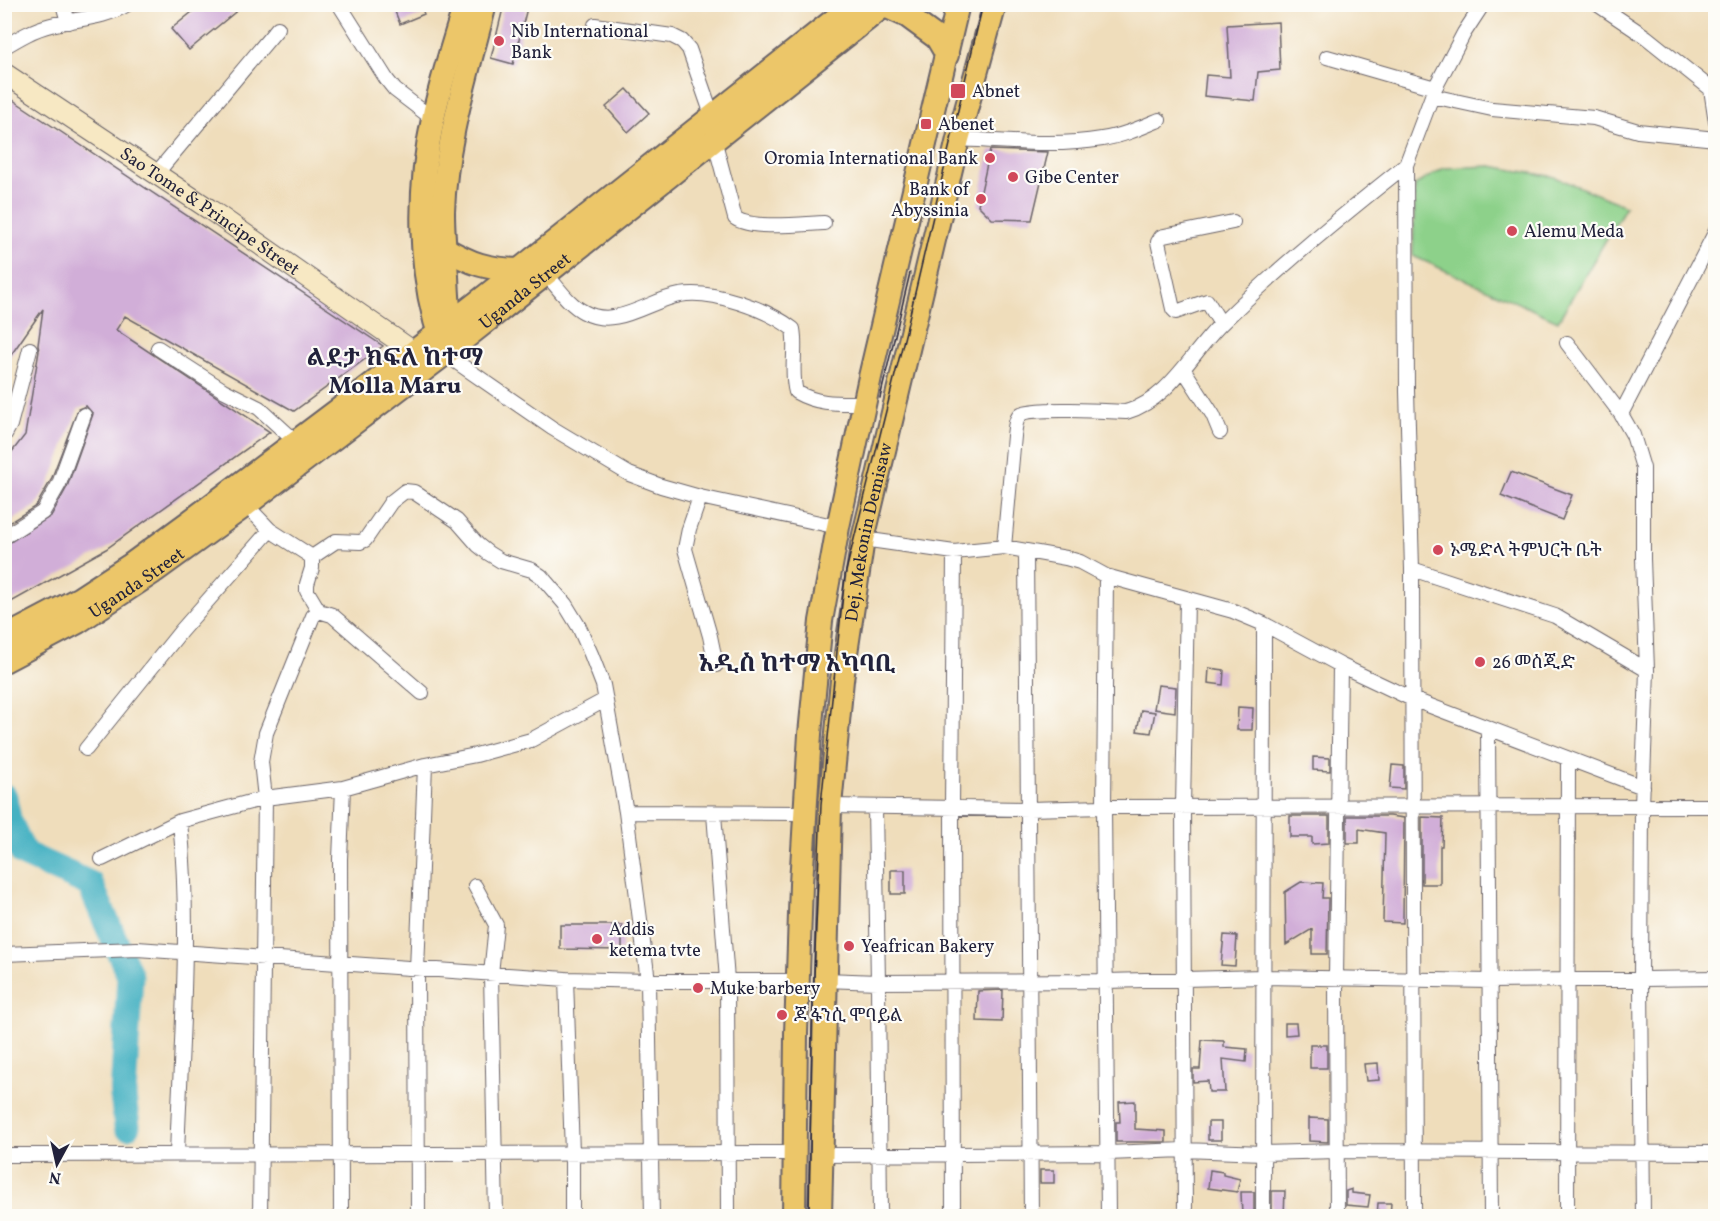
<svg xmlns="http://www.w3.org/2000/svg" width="1720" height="1221" font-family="Vollkorn,'Noto Serif Ethiopic',serif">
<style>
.green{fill:#8dd18a;stroke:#587a62;stroke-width:1.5}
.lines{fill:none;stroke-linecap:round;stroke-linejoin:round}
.river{stroke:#44b1c2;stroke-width:27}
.building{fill:#d1aed8}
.minor-casing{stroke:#6a6368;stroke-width:16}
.secondary-casing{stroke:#6a6368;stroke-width:22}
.primary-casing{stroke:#6a6368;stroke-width:26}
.minor{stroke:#fff;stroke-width:14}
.secondary{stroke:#f7e8c3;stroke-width:20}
.primary{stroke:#ecc669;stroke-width:22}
.tram{stroke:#22223b;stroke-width:1.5}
.poi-dot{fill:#d1495b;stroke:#fdfcf7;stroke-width:2}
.labels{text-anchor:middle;stroke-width:4.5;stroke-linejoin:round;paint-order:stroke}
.poi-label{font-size:18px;fill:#22223b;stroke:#fdfcf7;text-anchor:start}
.street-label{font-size:18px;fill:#22223b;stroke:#fdfcf7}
.district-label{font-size:24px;font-weight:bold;fill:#22223b;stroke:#fdfcf7}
</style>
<rect width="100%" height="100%" fill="#fdfcf7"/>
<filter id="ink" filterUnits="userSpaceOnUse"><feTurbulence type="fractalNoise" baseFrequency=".0167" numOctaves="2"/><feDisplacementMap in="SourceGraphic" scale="12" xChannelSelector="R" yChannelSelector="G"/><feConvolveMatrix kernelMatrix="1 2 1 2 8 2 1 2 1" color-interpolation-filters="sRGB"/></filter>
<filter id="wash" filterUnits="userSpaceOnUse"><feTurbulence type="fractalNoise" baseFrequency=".008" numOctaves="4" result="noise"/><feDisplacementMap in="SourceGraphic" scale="24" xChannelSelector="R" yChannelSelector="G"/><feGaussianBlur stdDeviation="1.35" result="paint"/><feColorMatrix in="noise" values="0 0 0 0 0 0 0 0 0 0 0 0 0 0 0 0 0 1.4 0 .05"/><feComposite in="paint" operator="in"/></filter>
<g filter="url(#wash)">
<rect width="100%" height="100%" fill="#efddbb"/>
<path class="green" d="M1491,166L1555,177L1626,206L1558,321L1413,256L1415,185L1444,168Z"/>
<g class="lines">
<path class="river" d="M4,797L8,819L24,854L90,884L130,976L123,1096L127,1126"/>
</g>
<g id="blocks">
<path class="building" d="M202,4H245L189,50L171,29Z
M392,4H420L424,14L400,24Z
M504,4H528L513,64L491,58Z
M1278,22L1280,70L1258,72L1255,101L1204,96L1206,75L1230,77L1227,25Z
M627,89L649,113L628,132L606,107Z
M4,94L383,346L294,411L125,316L116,330L270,432L106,549L4,606V546L51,516L67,487L93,414L86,406L78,409L51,480L36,506L4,526V462L25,435L39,351L38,345L43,309L4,365Z
M990,150L1048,152L1032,220L992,219L978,205Z
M1511,472L1572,495L1562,520L1501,496Z
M1209,668L1224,670L1223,685L1208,683Z
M1158,685L1176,687L1175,712L1154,709Z
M1238,707L1253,708L1252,730H1237Z
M1141,710L1155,712L1151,733L1137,731Z
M1313,757L1330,758V771L1313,770Z
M1392,765L1404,766V789L1390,788Z
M1290,816H1329V843L1312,844V837H1290Z
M1347,816H1390L1404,818L1403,923L1383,922L1385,833L1359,829V843H1347Z
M1422,817L1443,818L1442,846H1440V884H1422Z
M891,870H905V894H891Z
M1301,882L1323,883L1322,898H1328L1327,954H1312V929L1286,945L1285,892Z
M560,925H622V950L560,949Z
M1224,935L1237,936L1235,966L1221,965Z
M1003,990L1002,1022L977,1021L978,991Z
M1285,1023H1296L1297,1034L1285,1035Z
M1202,1040L1224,1041V1047L1247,1049L1246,1062L1223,1059L1225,1092H1209L1208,1081L1193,1082V1069H1200Z
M1310,1045H1327V1068H1310Z
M1378,1063L1379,1080L1366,1081L1364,1064Z
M1135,1101V1129L1166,1131V1142H1116V1122H1120L1119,1102Z
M1309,1118L1328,1119V1142L1309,1141Z
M1208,1122H1221V1140H1208Z
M1040,1170H1054V1183H1040Z
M1210,1170L1223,1172V1175L1240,1179L1237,1192L1208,1188Z
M1352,1189V1193L1370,1195L1368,1207L1346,1205V1191Z
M1272,1191H1285L1284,1216H1272Z
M1241,1192H1254V1216H1242Z
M1378,1203H1391L1390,1216H1377Z"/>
</g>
</g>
<g filter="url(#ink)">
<use href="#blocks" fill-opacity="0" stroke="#6a6368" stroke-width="1.5"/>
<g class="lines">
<defs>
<path id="minor" d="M63,4L68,22
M339,4L387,80L395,90L433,119
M1597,4L1646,37L1711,89L1716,122
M595,25L672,36L682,41L689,49L713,118
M4,47C19,38 34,29 51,25C79,18 103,19 128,4
M1327,57L1435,88
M1432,96L1492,109L1594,118L1638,131L1716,139
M714,139L735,218C752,230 802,224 824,223
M958,139C1005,141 1055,147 1102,139C1122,136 1140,128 1159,120
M156,174L278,28
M545,273C557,286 568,304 584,312C616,330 649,300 680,295C712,289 769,310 793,329C797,350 790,371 796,392C819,405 839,403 864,403
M1221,324L1207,301L1176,312L1173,309L1158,242L1161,237L1164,236L1233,222
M1567,343L1621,414L1633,435L1643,468V559L1647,670L1642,806L1641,980L1643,1216
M158,348L223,390L259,408L295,441
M445,354L552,428L629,474L661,486L700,497L838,527
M1184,370L1213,415L1220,432
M1621,414L1716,231
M4,436L10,425L30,349
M700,497L689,529L685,549L710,636L716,665
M246,505L270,530L312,557
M4,537L43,512L59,484L84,415
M863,539L954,552L1004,547L1066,558L1080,562L1106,576L1233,611L1264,624L1340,665L1412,699L1643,787
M1004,547L1014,436C1015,429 1015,419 1021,414C1030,407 1110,411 1126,412C1170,399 1191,353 1222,323C1279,267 1343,215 1406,165
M1026,551L1031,1216
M312,557L336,541L360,542L365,540L391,502L405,491L414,492L457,521L478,545L488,553L501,561L532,570L541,576L565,604L579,627L591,654L603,685L626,812L648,981L652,1216
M312,557V568L307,584V591L319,611L332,615L422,693
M1412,569L1555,616L1647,670
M1106,576L1104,807L1108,1216
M1488,729L1491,1216
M86,749L181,631L270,530
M830,806L1029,809L1104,807L1716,806
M875,808L878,982L880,1216
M626,812L804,813
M714,814L727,980L728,1216
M102,859L180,821L265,798L343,788L425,765L476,755L531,740L605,700
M475,886L496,925L491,974L496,1216
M4,954L137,949L566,979L648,981H797
M566,979L572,1153V1216
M825,980L878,982L1106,981L1263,977L1490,981L1716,978
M177,1154C181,1044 191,931 180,821
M4,1155L795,1153
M821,1155L1108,1153L1184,1150L1263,1153L1337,1151L1716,1153
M260,1216L265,798L261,762L266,733L313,616L319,611
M341,1216L340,859L343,788
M418,1216L417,970L425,765
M953,1216L952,808L954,552
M1185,1216L1183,807L1187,599
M1263,1216L1264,624
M1337,1216L1336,979L1340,665
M1414,1216L1412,569L1407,391L1406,165L1435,88L1464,33L1483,4
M1567,1216L1568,759"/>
<g id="secondary">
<path id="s1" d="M4,73L209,209L414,352"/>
</g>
<g id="primary">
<path d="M885,6L907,16L937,38L947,55"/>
<path d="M444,248C472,264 486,269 519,270"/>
<path d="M456,335C448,316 448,296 447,276C445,255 443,233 443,212C445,142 468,72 485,4"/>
<path d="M442,344C418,273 417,192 433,119C441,80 454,42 465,4"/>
<path d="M4,638L80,598L129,566L189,522L370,386L519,270L854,4"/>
<path id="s2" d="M4,661L78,622L152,573L246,505L445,354L886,4"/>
<path d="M794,1216L796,1034L801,884L810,734L821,621L838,527L870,377L958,4"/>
<path id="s3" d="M820,1216L830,806L842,680L863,539L958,139L995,4"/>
</g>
</defs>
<use href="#minor" class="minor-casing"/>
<use href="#secondary" class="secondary-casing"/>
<use href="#primary" class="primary-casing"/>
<use href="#minor" class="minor"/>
<use href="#secondary" class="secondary"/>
<use href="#primary" class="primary"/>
<path class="tram" d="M880,398L910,273
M809,1216L812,1025L821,804L845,575L906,331L983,4"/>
</g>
</g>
<g class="poi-dot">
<circle cx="499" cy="41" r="6"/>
<rect x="950" y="83" width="16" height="16" rx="3"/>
<rect x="920" y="118" width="12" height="12" rx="3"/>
<circle cx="990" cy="158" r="6"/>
<circle cx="1013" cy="177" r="6"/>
<circle cx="981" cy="199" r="6"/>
<circle cx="1512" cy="231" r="6"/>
<circle cx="1438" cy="550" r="6"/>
<circle cx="1480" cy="662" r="6"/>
<circle cx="597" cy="939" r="6"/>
<circle cx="849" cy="946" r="6"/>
<circle cx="698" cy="988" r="6"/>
<circle cx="782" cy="1015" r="6"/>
</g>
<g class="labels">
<g class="poi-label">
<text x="511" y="37">Nib International<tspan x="511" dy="21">Bank</tspan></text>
<text x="972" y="97">Abnet</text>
<text x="938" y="130">Abenet</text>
<text x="978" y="164" text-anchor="end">Oromia International Bank</text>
<text x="1025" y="183">Gibe Center</text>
<text x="969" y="195" text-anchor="end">Bank of<tspan x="969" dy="21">Abyssinia</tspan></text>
<text x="1524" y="237">Alemu Meda</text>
<text x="1450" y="556">ኦሜድላ ትምህርት ቤት</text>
<text x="1492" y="668">26 መስጂድ</text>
<text x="609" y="935">Addis<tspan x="609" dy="21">ketema tvte</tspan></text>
<text x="861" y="952">Yeafrican Bakery</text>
<text x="710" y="994">Muke barbery</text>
<text x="794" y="1021">ጆ ፋንሲ ሞባይል</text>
</g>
<g class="street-label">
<text dy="6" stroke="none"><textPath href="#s1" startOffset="248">Sao Tome &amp; Principe Street</textPath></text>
<text dy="6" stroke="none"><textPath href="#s2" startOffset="640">Uganda Street</textPath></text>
<text dy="6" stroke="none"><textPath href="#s3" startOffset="687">Dej. Mekonin Demisaw</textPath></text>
<text dy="6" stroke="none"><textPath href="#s2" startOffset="154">Uganda Street</textPath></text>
</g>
<g class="district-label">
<text x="395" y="365">ልደታ ክፍለ ከተማ<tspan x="395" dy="28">Molla Maru</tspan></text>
<text x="797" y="671">አዲስ ከተማ አካባቢ</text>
</g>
</g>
<rect width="1720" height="1221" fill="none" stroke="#fdfcf7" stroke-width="24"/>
<g transform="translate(57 1164) rotate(188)" stroke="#fdfcf7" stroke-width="4.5" paint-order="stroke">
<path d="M0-4.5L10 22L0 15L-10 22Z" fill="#22223b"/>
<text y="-9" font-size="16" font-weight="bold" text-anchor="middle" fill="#22223b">N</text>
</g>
</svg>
